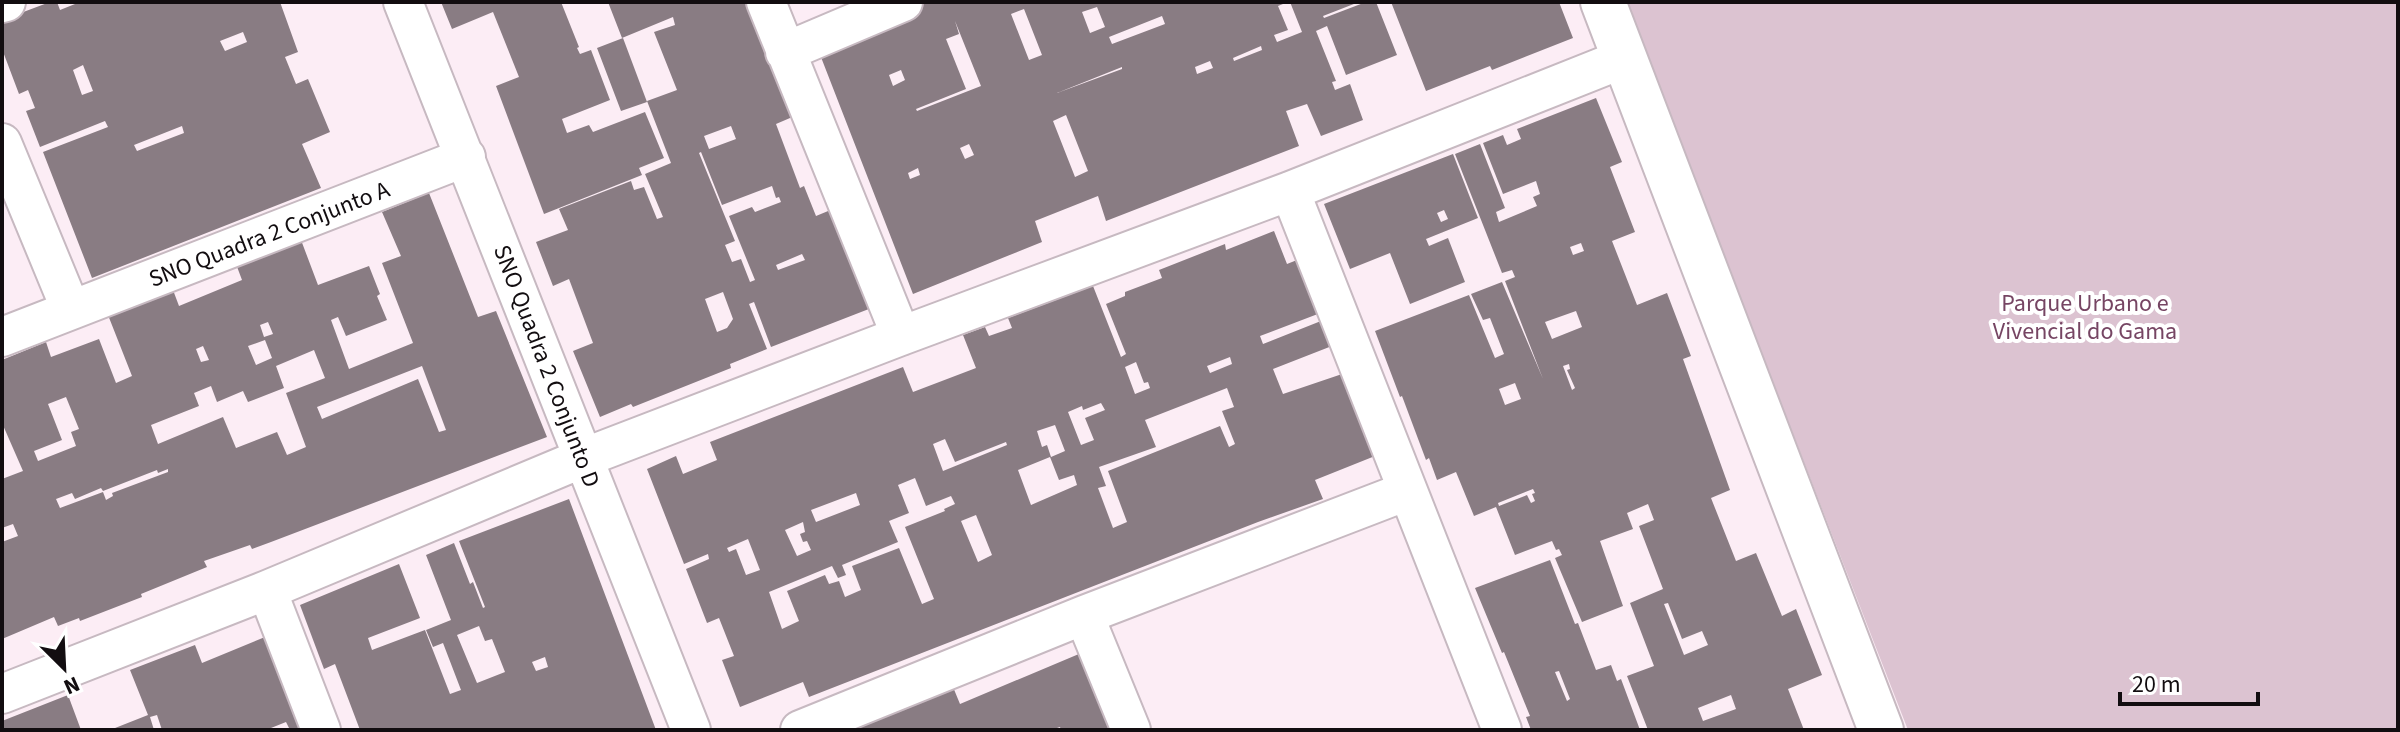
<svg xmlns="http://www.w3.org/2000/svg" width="2400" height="732" font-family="'Source Sans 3',sans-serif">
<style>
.green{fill:#dcc3d1}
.building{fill:#897c83;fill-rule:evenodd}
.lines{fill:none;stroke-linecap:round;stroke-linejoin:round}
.minor-casing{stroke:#c7b9c1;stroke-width:42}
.tertiary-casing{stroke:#c7b9c1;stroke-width:48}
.minor{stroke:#fff;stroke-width:38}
.tertiary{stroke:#fff;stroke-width:44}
.labels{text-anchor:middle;stroke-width:8;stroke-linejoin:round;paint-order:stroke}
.street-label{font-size:24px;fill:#120d10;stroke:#fff}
.park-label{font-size:24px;fill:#764563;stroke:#fff}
</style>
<rect width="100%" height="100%" fill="#fcedf5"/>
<path class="green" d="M1625,2H2398V730H1908Z"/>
<path class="building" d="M50,2H57L60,10L80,2H280L298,52L285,57L296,84L308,79L330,132L302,144L321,188L92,278L43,152L108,127L105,121L40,147L26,111L35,108L28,90L19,94L2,49V20ZM243,32L247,42L225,51L220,41ZM83,65L93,91L82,95L73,70ZM182,126L184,133L137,151L134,145Z
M441,2H561L579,47L577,48L580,54L591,50L610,100L562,119L567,133L589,125L593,132L645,112L664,158L639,168L642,175L544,214L496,86L519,77L493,12L452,29Z
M608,2H756L797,115L776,124L800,188L804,186L816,216L833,209L874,307L771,347L754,302L749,304L767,349L730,364L731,368L633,407L631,404L600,417L573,351L593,343L569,279L553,286L536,242L568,230L559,209L631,181L634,190L644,187L657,219L663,217L645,174L671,163L647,101L677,90L654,32L675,25L673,17L622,38ZM731,126L736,139L709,149L704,136ZM701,152L722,205L772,186L776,198L779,197L781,202L755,212L752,207L729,216L755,280L750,282L741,259L732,262L725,245L735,241L699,153ZM802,254L805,260L778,270L776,265ZM723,292L733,319L727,328L717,332L705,299Z
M901,2H1288L1278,6L1288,30L1274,35L1277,42L1302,32L1290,2H1359L1323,16L1324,18L1366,2H1376L1397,55L1346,75L1327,26L1316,31L1336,81L1332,82L1335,90L1350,84L1363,120L1321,136L1307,104L1286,111L1299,146L1106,221L1098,196L1035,221L1042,242L913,294L812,34ZM1097,7L1105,27L1090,33L1082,12ZM1024,9L1042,55L1029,60L1011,14ZM1162,16L1165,24L1112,44L1109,37ZM955,21L981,86L917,111L916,109L966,89L946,39L959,34ZM1261,46L1262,50L1234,61L1233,58ZM1210,61L1213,68L1197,74L1195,67ZM1122,67V69L1057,93ZM901,70L905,80L893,86L889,75ZM1066,115L1088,171L1075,177L1053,121ZM969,144L974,155L965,159L960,148ZM918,168L920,175L910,179L908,173Z
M1391,2H1559L1573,38L1492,70L1490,66L1426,91Z
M623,38L647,102L621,111L597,48Z
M1596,98L1622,162L1610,167L1635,232L1612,241L1637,305L1667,293L1691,356L1683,359L1730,490L1711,498L1736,561L1756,553L1782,616L1796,609L1822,675L1788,689L1804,730H1648L1627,676L1654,666L1630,603L1663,589L1639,526L1654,520L1648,504L1627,513L1633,529L1600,541L1623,606L1582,622L1555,558L1562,555L1559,549L1556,550L1552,541L1515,555L1496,507L1474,516L1456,472L1437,480L1429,458L1426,460L1402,396L1400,397L1375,331L1469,295L1495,358L1504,354L1490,318L1483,320L1471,294L1502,282L1543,379L1505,281L1515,277L1512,270L1502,273L1455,154L1480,144L1505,208L1496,212L1499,222L1537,206L1533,197L1540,194L1536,181L1503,194L1483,143L1503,135L1507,145L1521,139L1517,129ZM1581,243L1584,251L1573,255L1570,247ZM1576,311L1582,327L1552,339L1545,322ZM1569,364L1570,369L1567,370L1575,388L1572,390L1563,366ZM1515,383L1521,399L1505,405L1499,389ZM1533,489L1535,493L1532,494L1535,501L1531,503L1527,495L1499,506L1498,503ZM1668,603L1682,639L1702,631L1708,645L1684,655L1664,604ZM1731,695L1736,709L1703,721L1698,708Z
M1453,154L1478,218L1426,239L1429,246L1448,238L1465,282L1410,304L1390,253L1350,269L1324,204ZM1444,210L1448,219L1441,222L1437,213Z
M429,193L478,317L496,311L547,437L271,542L252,549L250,545L204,561L207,567L141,594L142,597L80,621L79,618L58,626L54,617L2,639V542L18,536L13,524L2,528V479L23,471L2,423V360L46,342L51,357L99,339L116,383L132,376L108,315L173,290L179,306L242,280L236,264L301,240L318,285L369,266L380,294L377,296L387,320L346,336L338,317L331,320L349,369L413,343L382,263L401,256L382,212ZM268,322L273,334L264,337L260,325ZM265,340L272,358L256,365L248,346ZM203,346L209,360L201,362L196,349ZM314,350L325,378L286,393L306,447L287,455L277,432L236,448L223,417L158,444L151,425L199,406L194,393L211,386L217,402L243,391L248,402L284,388L276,366ZM422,366L446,430L439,432L418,379L322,419L317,407ZM66,397L79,429L71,432L76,446L38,461L34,451L62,440L48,404ZM168,469V472L112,493L113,496L106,500L103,492L60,508L56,499L72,493L75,499L101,488L103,491L157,470L158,473Z
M1274,231L1287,264L1302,258L1323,312L1260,336L1263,344L1326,319L1337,344L1273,369L1283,394L1348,372L1380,454L1315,480L1323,499L1258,522L809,697L803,682L740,707L722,660L734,656L719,618L707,623L686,569L709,559L708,554L684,564L647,469L676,456L683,474L717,460L710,442L903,367L913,392L976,368L963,335L985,327L989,336L1012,328L1008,318L1093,286L1121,357L1126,354L1106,304L1125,296V292L1162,278L1159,270L1225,244L1226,250ZM1230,357L1232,364L1210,373L1207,366ZM1136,362L1144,383L1148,382L1150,388L1135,394L1125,367ZM1227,388L1234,407L1222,411L1235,444L1229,447L1220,426L1108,471L1127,522L1113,528L1098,488L1106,486L1099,467L1156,447L1145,420ZM1101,403L1105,410L1085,418L1094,440L1081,445L1068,412L1082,406L1083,410ZM1055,425L1065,451L1051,457L1047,445L1042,447L1037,431ZM945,439L955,462L1006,442L1007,445L943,471L933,444ZM1050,457L1059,480L1074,475L1077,485L1031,505L1018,470ZM915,478L926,506L951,496L955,504L944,509L945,511L905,527L934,599L922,604L899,548L852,566L861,590L845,597L839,581L829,584L825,575L787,591L799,621L782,629L769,592L832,566L838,578L846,575L842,565L898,542L889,521L909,513L898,485ZM856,493L860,505L816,522L811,510ZM976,515L992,555L978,562L961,521ZM803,522L805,532L800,534L803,542L807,541L811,550L797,556L785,530ZM748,539L760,570L746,575L736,549L729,552L727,548Z
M569,499L656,730H360L335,664L324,669L300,605L399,564L420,618L368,638L372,650L425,630L450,694L461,690L443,643L433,647L426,630L451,620L426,555L454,543L470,584L473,582L483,608L485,607L459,541ZM479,626L485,641L492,639L505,672L477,683L457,635ZM545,657L548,667L536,671L532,662Z
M1550,560L1575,624L1578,623L1596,670L1611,665L1617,681L1621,679L1640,730H1531L1526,717L1530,716L1504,652L1502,653L1475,588ZM1559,671L1570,699L1567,701L1555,672Z
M265,637L302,730H290L286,722L266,730H162L157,715L150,717L154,730H110L148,715L130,670L195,645L202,663Z
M1086,651L1115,725L1104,730H1061L1060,727L1051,730H842L953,687L960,704Z
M68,695L81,730H2V721Z"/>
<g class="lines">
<defs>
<path id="minor" d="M403,2L691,730
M766,2L901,336
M2,3L6,2
M785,52L903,2
M2,143L71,310
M1290,191L1502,730
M2,337L466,157
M267,590L321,730
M1084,615L1131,730
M2,694L267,590L583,458L901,336L1290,191L1625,58
M800,730L1084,615L1407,491"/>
<path id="tertiary" d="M1603,2L1881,730"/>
</defs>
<use href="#minor" class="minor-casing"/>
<use href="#tertiary" class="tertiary-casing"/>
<use href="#minor" class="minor"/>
<use href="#tertiary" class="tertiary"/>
</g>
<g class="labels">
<g class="street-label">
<text transform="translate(269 234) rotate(-21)" y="8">SNO Quadra 2 Conjunto A</text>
<text transform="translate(547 366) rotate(69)" y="8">SNO Quadra 2 Conjunto D</text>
</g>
<g class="park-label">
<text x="2085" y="311">Parque Urbano e<tspan x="2085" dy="28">Vivencial do Gama</tspan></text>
</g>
</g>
<rect width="2400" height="732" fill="none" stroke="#120d10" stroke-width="8"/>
<g transform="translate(64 668) rotate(156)" stroke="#ffffff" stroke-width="6" paint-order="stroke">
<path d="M0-6L14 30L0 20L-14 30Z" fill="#120d10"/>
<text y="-12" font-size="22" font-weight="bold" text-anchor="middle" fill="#120d10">N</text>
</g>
<path d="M2120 692v12h138v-12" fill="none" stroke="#120d10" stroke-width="4"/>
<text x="2132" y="692" font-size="24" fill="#120d10" stroke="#ffffff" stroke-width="6" paint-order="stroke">20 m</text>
</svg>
